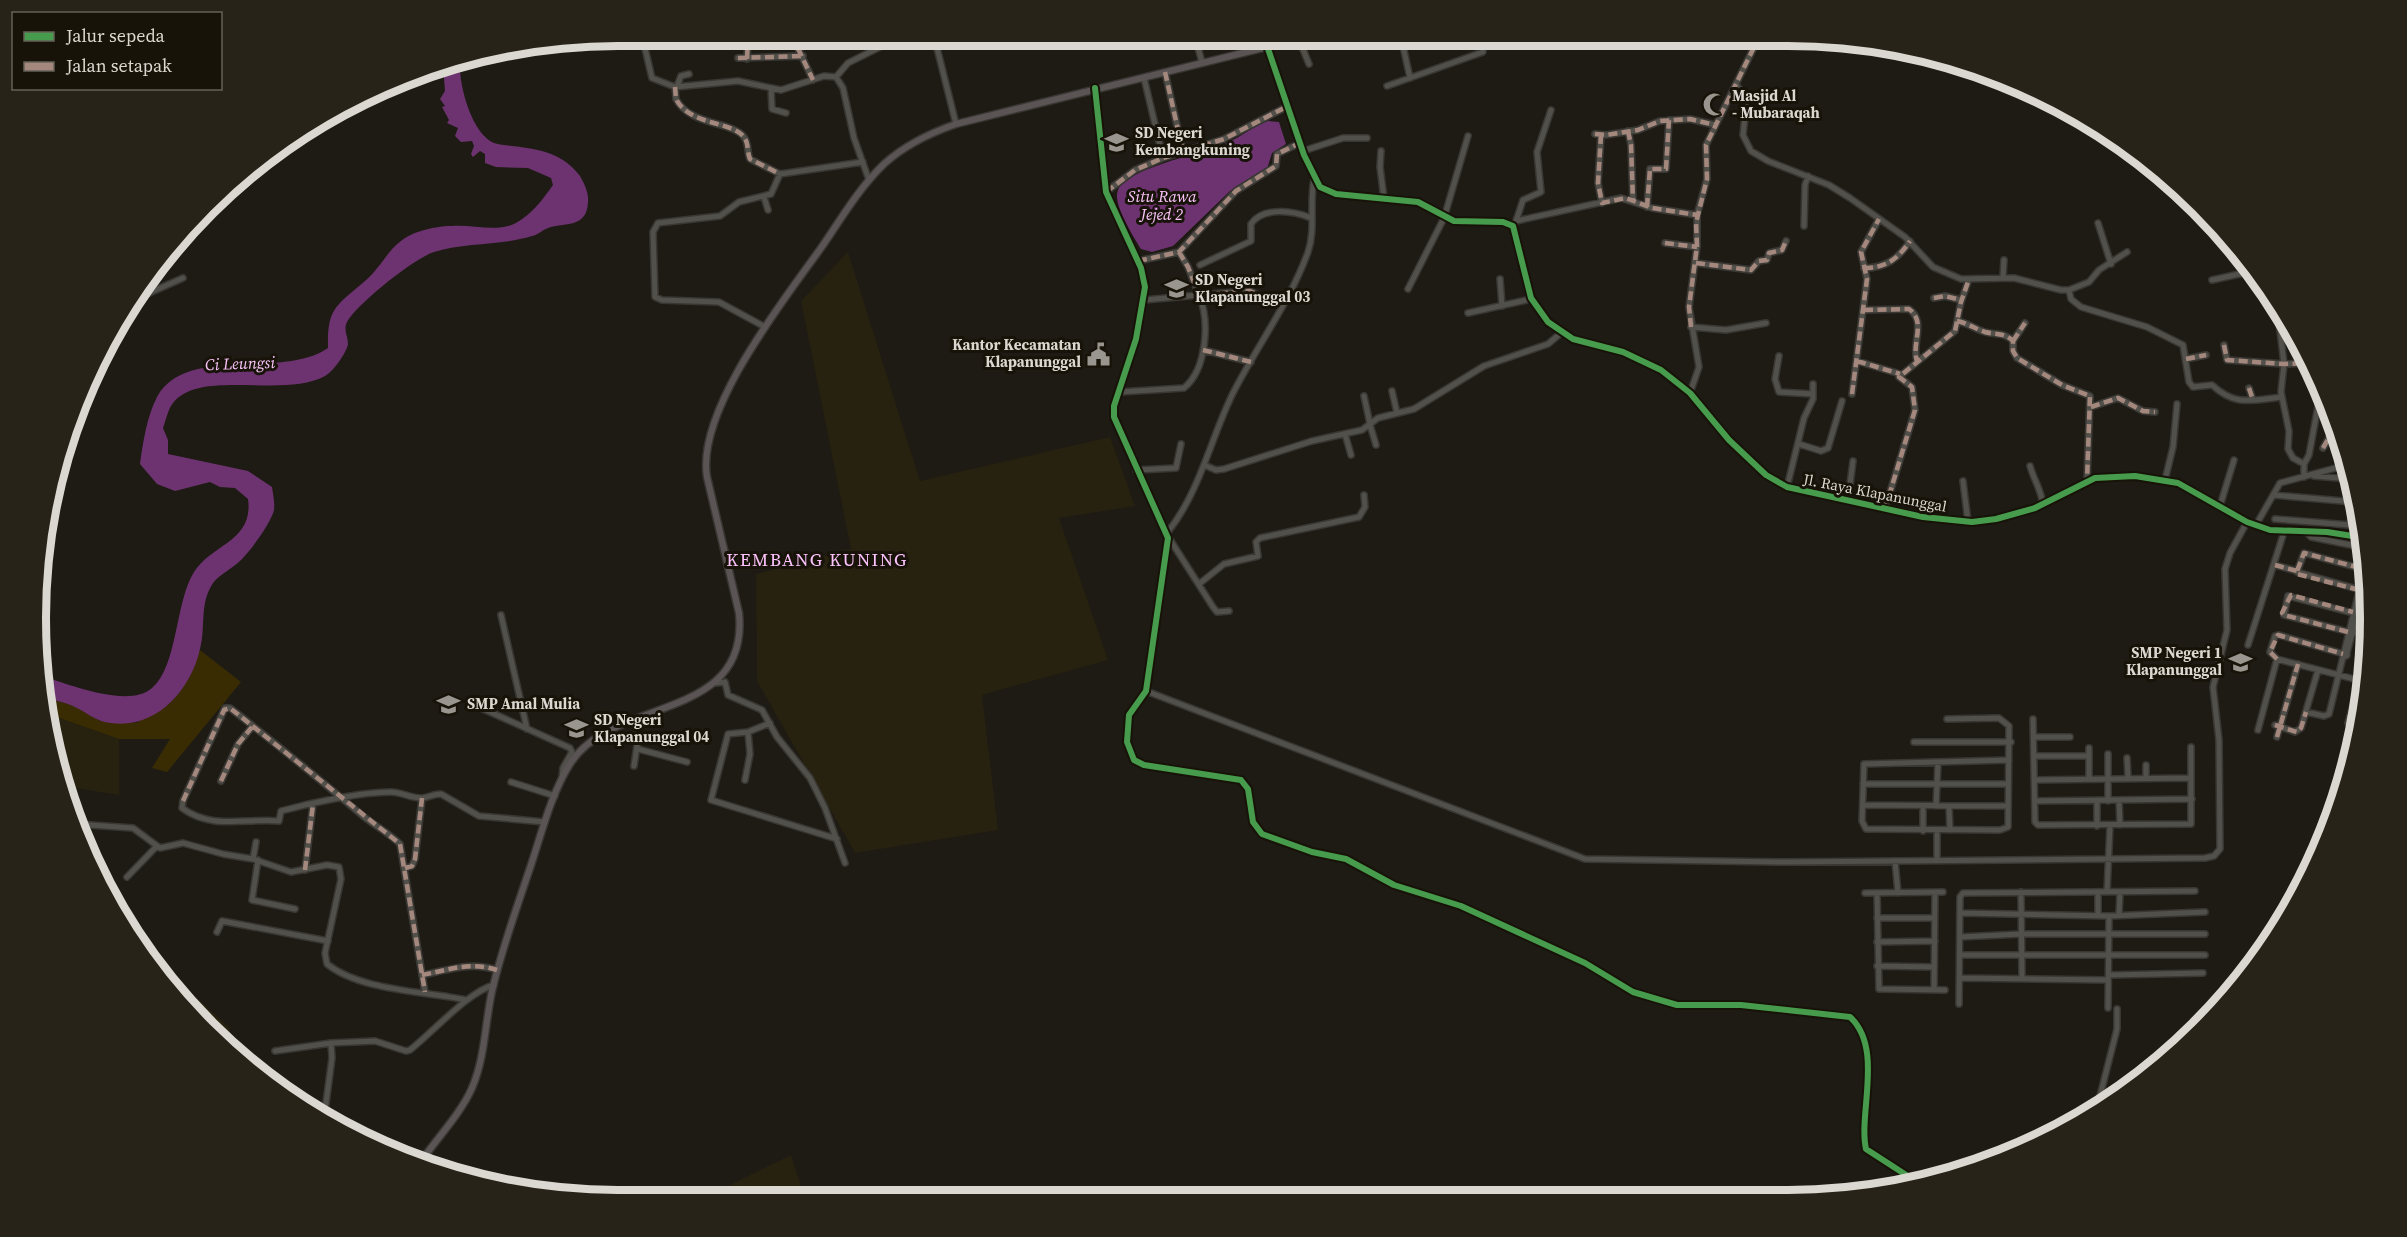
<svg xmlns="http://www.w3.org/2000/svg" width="2407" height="1237" font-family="'Source Serif 4',serif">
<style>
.built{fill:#272110}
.green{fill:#392c03}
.water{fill:#6d3370}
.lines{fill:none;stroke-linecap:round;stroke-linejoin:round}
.minor-casing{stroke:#393733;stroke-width:8}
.major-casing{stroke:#393733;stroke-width:9}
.minor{stroke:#52504a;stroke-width:5}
.major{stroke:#5b5455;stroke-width:6}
.quiet{stroke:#a5887d;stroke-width:4.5;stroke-dasharray:9 4.5;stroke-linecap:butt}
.cycleway-casing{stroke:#181308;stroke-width:10}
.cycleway{stroke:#469c4c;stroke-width:6}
.labels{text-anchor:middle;stroke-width:6;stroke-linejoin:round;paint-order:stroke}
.poi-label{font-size:15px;font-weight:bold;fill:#dbd8d1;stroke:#181308;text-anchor:start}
.street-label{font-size:15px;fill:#dbd8d1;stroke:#181308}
.water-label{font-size:16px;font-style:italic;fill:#f9c3fa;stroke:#181308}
.quarter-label{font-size:18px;letter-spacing:1.5px;fill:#fdc3fe;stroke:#181308}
.rim{fill:none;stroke:#dbd8d1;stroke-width:8}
</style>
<rect width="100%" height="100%" fill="#1e1b14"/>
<path class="built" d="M848,252L920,481L1110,437L1135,506L1059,518L1108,660L982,695L998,830L855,853L757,681L756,574L851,549L801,301Z
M51,715L119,739V795L68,787Z
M151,956L230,1028L228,1047L181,1003Z
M791,1155L805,1199H709L708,1196Z"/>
<path class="green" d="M200,650L241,682L167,772L152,768L170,739H119L51,715L47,698L75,706L100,721L136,723L168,705L182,689Z"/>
<path class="water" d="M460,59C458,83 471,133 494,143C499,145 507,145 512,146C539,149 563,153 580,176C584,183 589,193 588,202C587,229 564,222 548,228C542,230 538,235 532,236C500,246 466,242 434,252C414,258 356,305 347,322C343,330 348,336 348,344C347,352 333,372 325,376C283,399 200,368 173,403C168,409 166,420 163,428L168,440V454L248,471L272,487C273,494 275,503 274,510C271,523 251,550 241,560C233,568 220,574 213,583C199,604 206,627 200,649C190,694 150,735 101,721C93,718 85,712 77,708C68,703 57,701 47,698L42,676C68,684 129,709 152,688C178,666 175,602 194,572C212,544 254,541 248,499L235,488L220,487L210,482L175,491L157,484L140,464C143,442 147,416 157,397C186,344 282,380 328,348C327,308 336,306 365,281C386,263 390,240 421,231C430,228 442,226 452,226C471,224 498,233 516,223C531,215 544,198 553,185L551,178L528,168L496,167L485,163V154L480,151L473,157L471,154L474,146L472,141L461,142L455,136L458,128L447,123L449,120L442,107L445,106L440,99L445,91L443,64Z
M1268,121L1279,122L1286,144L1272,153L1267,169L1230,191L1173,246L1152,252L1141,249C1134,237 1112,204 1118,190C1129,167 1203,154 1227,143C1241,137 1253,126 1268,121Z"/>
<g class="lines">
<defs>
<path id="minor" d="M642,36L652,78L675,87L738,81L781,90L824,76L836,77L843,88L854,138L869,180
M792,36L813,80
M934,36L956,124
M1195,37L1202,62
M1264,37L1304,155L1320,187L1336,194L1418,202L1454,221L1503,222L1513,226L1531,298L1548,322L1573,339L1623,352L1661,370L1690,393L1729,440L1766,475L1787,487L1923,517L1972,522L1996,519L2035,508L2095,478L2135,476L2178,483L2247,522L2270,530L2327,532L2365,538
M1298,37L1309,64
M1401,37L1410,78
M793,38L803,36
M738,58L803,56
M747,59L748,36
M1165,72L1183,152
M836,77L848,63L902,36
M1144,78L1163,158
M1736,85L1747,97L1743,135L1751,151L1768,161L1829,185L1850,198L1905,237L1933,267L1961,279L2014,278L2061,290H2069L2071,299L2081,307L2147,327L2183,345L2189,382L2193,387L2212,385C2236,407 2251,400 2282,397
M677,86L681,76L689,74
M1387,86L1483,52L1482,37
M675,87L676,99C690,126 732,121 744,137C749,143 747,153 750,159L780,174L863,162
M771,88L772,109L786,113
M1095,88L1106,192L1141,268L1145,287L1136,339L1114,406V417L1168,538L1146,691L1129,715L1127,742L1134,760L1144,765L1241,780L1248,789L1253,822L1262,834L1312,852L1346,859L1394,885L1461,906L1585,963L1633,992L1677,1005H1741L1850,1017C1884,1048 1858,1114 1866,1149L1917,1182
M1628,131L1631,145L1633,201
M1595,134L1606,135L1638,130L1660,121L1690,119L1715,125
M1601,135L1598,183L1602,203
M1303,151L1343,138H1367
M1381,151L1380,167L1384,199
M1106,192L1135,170L1163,158L1224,139L1288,106
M764,197L768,210
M1647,207L1650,169H1666L1669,120
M1516,221L1523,200L1541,192L1537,152L1551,110
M2098,223L2111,264
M1513,226L1516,221L1621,198L1652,208L1697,215
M1804,226L1805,185L1808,176
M1665,243L1697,247
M1179,252L1188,267L1199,295L1250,291L1282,306
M1138,261L1179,252L1236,191L1276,166L1277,154L1300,143
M1696,263L1751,270L1759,261L1767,260L1769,253L1782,250L1786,241
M1200,265L1251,241V224C1263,206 1294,211 1311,218
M1864,268C1886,268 1898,259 1910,241
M2003,277L2004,260
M1500,279L1502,306
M2212,280L2253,271
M1408,289L1444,218L1468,136
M2069,290L2089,282L2099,270L2127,252
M1934,298L1945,296L1961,300
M131,301L183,278
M2277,305L2284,364L2281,392L2289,431L2288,449L2293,458L2304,464V477
M1864,310L1909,309C1927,322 1911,343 1917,361
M1468,313L1531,299
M1957,321C1968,323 1975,329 1985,332C1996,335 2004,332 2013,341V351L2017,358L2062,385L2090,396L2087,481
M765,327L719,302L662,300L655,297L653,232L658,223L720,216L739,202L771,194L780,174
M1691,327L1726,330L1766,323
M2013,341L2025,323
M2224,345L2227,360L2284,364L2309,363
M1203,350L1251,362
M1779,356L1775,379L1779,392L1813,394
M2186,359L2206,355
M1857,361L1900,374
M2249,388L2253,400
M1392,391L1397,413
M1119,392L1184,388C1207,369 1210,321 1199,295L1144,300
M1690,393L1699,367L1689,307L1697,246V215L1707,179L1706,145L1759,37
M1852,394L1867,279L1861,252L1879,219
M1364,396L1370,424
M2091,407L2118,398L2143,411L2155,412
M1370,425L1376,445
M1345,434L1351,455
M1799,444L1821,451L1828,448L1842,401
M2323,448L2337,424
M2304,464L2309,455L2321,390
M1204,465L1216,470L1224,469L1312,441L1362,430L1378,418L1414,409L1484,366L1548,344L1561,333
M2030,466C2034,480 2041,490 2043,504
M1136,470L1176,468L1181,444
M2314,476L2351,479
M2165,480L2173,447L2177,404
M1963,481L1968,522
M1787,487L1804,418L1813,399V384
M2273,495L2354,502
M1848,500L1853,461
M2220,506L2234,460
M1885,509L1915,410L1912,387L1899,377L1955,331L1961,302L1969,279
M2275,519L2350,525L2354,493
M2256,525L2280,483L2343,466L2347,460
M2305,531L2311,537L2366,548
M1167,533C1200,492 1210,440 1233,393C1257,346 1290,302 1308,252C1316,229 1309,204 1314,180
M2358,537L2363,528
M1169,538L1213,607L1217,612L1229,611
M2275,565L2297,571
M2366,570L2304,553L2297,572L2368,592
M1199,584L1224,564L1258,556L1256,542L1260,538L1359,517L1365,507L1364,495
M501,615L527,729
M2353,633L2284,615L2288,596L2368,617
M2248,645L2284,532
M2347,655L2279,635L2275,636L2270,652L2277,659L2366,682
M2346,656L2367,578
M2362,681L2370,652
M716,683L725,682L728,695L762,710L777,737L810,778L825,808L845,863
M1146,691L1585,859L1786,862L2205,858L2214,856L2220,849L2219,740L2213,687L2227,630L2225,569L2230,553L2247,522
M470,703L570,748L572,752L563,768L562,778
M2306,712L2324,716L2329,714L2367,559
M1947,719L1999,718L2009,726L2008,827L2000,830L1866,829L1862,821L1864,764L2009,760
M2033,719L2035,822L2038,825L2191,824V747
M770,723L748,732L728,734L711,800L837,839
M2275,725L2295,732L2301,728L2318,670
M2358,726L2348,723L2360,680
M2258,730L2277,659
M2034,737H2070
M2277,737L2298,664
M1914,742H2011
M638,749L687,762
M2034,756H2089
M2127,758L2128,777
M634,766L638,739L636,721
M2146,777V765
M2089,778V748
M745,780L750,754L748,732
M2035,780L2191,778
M221,781L238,744L252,727
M511,782L555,796
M1863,784H2008
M2119,800L2120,825
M2035,801L2192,799
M2108,801V754
M1863,805L2008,806
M1923,806V831
M1936,806L1938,763
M1949,807L1950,830
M76,824L133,828L160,848L183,843L223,854L253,859L291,872L327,865L339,867L341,879L325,953L327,964C361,991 424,991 466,1000
M2097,826V801
M1937,831V860
M253,859L256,842
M258,860L252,900L295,909
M1895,861L1898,893
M405,868L412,866L415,859L422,798
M305,870L313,804
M127,877L156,847
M2021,892L2022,978
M2107,892L2110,826
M1865,893L1943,892
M1877,893L1879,989L1945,990
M1960,913L2109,916L2205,912
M2098,915V893
M2119,915L2120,893
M1877,918H1934
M217,932L222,921L328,941
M1960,937L2021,934H2205
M1877,942L1935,941
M1960,955H2205
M1877,966L1934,967
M422,975C449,970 470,961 497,970
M2109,975L2203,973
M1960,978L2108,980
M1934,990L1935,894
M425,992L400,844C389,833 375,826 363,816C319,779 275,743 230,708H225L183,801L182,808C211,830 246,818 279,821L281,811C310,803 361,792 391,792C401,792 413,799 423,798C429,797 434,794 441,794L479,816L545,822
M1959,1004L1960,897L1963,893L2195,891
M2108,1008L2109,916
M275,1051L331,1043
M2101,1109L2100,1096L2117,1029V1009
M324,1118L332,1058L331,1043L375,1041L406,1051L410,1050C432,1033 469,991 494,985"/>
<path id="major" d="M420,1163C436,1139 460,1115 472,1088C485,1058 485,1023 492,991C502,948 517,907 531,865C542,832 551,794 570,764C612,696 750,723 739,613L707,477C696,411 783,301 821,248C841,219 859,188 884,164C905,145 930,133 956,124L1267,47L1297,37"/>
</defs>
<use href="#minor" class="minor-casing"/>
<use href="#major" class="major-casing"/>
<use href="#minor" class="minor"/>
<use href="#major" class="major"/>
<path class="quiet" d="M792,36L813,80
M738,58L803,56
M747,59L748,36
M1165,72L1183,152
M675,87L676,99C690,126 732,121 744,137C749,143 747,153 750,159L780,174
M1628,131L1631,145L1633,201
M1595,134L1606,135L1638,130L1660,121L1690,119L1715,125
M1601,135L1598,183L1602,203L1626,198L1652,208L1697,215
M1106,192L1135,170L1163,158L1224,139L1288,106
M1647,207L1650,169H1666L1669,120
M1665,243L1697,247
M1179,252L1188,267L1199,295L1250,291L1282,306
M1138,261L1179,252L1236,191L1276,166L1277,154L1300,143
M1696,263L1751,270L1759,261L1767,260L1769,253L1782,250L1786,241
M1864,268C1886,268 1898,259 1910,241
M1934,298L1945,296L1961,300
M1864,310L1909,309C1927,322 1911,343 1917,361
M1957,321C1968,323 1975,329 1985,332C1996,335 2004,332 2013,341V351L2017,358L2062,385L2090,396L2087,481
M1691,327L1689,307L1697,246L1696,223L1707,179L1706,145L1759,37
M2013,341L2025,323
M2224,345L2227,360L2284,364L2309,363
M1203,350L1251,362
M2186,359L2206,355
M1857,361L1900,374
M2249,388L2253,400
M1852,394L1867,279L1861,252L1879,219
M2091,407L2118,398L2143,411L2155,412
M2323,448L2337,424
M1885,509L1915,410L1912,387L1899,377L1955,331L1961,302L1969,279
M2275,565L2297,571
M2359,590L2297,574V571L2304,553L2364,569
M2348,632L2284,615L2282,613L2291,595L2353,612
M2277,659L2270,652L2278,635L2343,654
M2275,725L2297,732L2301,728L2306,712
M2358,726L2348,723L2360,680
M2277,737L2298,664
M221,781L238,744L252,727
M183,801L224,710L230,708L400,844L425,992
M405,868L412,866L415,859L422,798
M305,870L313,804
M422,975C449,970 470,961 497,970"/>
<defs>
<path id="cycleway" d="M1264,37L1304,155L1320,187L1336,194L1418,202L1454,221L1503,222L1513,226L1531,298L1548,322L1573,339L1623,352L1661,370L1690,393L1729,440L1766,475L1787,487L1923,517L1972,522L1996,519L2035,508L2095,478L2135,476L2178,483L2247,522L2270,530L2327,532L2365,538
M1095,88L1106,192L1141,268L1145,287L1136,339L1114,406V417L1168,538L1146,691L1129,715L1127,742L1134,760L1144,765L1241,780L1248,789L1253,822L1262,834L1312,852L1346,859L1394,885L1461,906L1585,963L1633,992L1677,1005H1741L1850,1017C1884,1048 1858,1114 1866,1149L1917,1182"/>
</defs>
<use href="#cycleway" class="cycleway-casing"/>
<use href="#cycleway" class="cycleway"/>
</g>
<defs>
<symbol id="mosque-bare" viewBox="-9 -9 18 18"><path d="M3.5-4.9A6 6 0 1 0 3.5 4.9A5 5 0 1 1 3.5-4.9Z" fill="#99968f" stroke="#181308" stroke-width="2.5" paint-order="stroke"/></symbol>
<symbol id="school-bare" viewBox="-9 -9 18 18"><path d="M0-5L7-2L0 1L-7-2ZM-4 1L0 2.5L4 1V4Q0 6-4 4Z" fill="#99968f" stroke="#181308" stroke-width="2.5" paint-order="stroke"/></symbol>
<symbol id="civic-bare" viewBox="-9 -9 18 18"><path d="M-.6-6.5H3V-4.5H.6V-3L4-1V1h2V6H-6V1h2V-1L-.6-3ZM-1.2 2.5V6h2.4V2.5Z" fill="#99968f" stroke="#181308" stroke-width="2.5" paint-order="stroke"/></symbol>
</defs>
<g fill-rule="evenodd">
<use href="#mosque-bare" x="1698" y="88" width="33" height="33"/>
<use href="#school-bare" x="1100" y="126" width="33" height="33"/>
<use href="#school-bare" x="1160" y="272" width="33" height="33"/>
<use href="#civic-bare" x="1082" y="338" width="33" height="33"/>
<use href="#school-bare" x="2224" y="646" width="33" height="33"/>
<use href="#school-bare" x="432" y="688" width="33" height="33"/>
<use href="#school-bare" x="560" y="712" width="33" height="33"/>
</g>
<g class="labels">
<g class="poi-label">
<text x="1732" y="101">Masjid Al<tspan x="1732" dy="17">- Mubaraqah</tspan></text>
<text x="1135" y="138">SD Negeri<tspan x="1135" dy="17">Kembangkuning</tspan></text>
<text x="1195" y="285">SD Negeri<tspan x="1195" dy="17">Klapanunggal 03</tspan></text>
<text x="1081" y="350" text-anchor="end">Kantor Kecamatan<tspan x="1081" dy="17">Klapanunggal</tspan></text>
<text x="2222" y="658" text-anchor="end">SMP Negeri 1<tspan x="2222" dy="17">Klapanunggal</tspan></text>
<text x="467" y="709">SMP Amal Mulia</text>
<text x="594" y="725">SD Negeri<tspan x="594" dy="17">Klapanunggal 04</tspan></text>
</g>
<g class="street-label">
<text transform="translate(1875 493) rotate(11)" y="5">Jl. Raya Klapanunggal</text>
</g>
<g class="water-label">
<text x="1162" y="202">Situ Rawa<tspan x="1162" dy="18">Jejed 2</tspan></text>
<text transform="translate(240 363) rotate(-2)" y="6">Ci Leungsi</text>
</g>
<g class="quarter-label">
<text x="817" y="566">KEMBANG KUNING</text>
</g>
</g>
<path d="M0 0H2407V1237H0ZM618 46H1788A572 572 0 0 1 2360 618V618A572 572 0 0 1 1788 1190H618A572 572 0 0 1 46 618V618A572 572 0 0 1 618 46Z" fill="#282318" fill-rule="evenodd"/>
<path class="rim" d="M618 46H1788A572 572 0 0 1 2360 618V618A572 572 0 0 1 1788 1190H618A572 572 0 0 1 46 618V618A572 572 0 0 1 618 46Z"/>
<rect x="12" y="12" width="210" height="78" fill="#181308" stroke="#666258" stroke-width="1.5"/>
<rect x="24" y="32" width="30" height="9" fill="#469c4c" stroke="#666258" stroke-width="1.5"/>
<text x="66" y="42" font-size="18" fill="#dbd8d1">Jalur sepeda</text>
<rect x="24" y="62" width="30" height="9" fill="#a5887d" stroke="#666258" stroke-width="1.5"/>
<text x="66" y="72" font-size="18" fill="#dbd8d1">Jalan setapak</text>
</svg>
